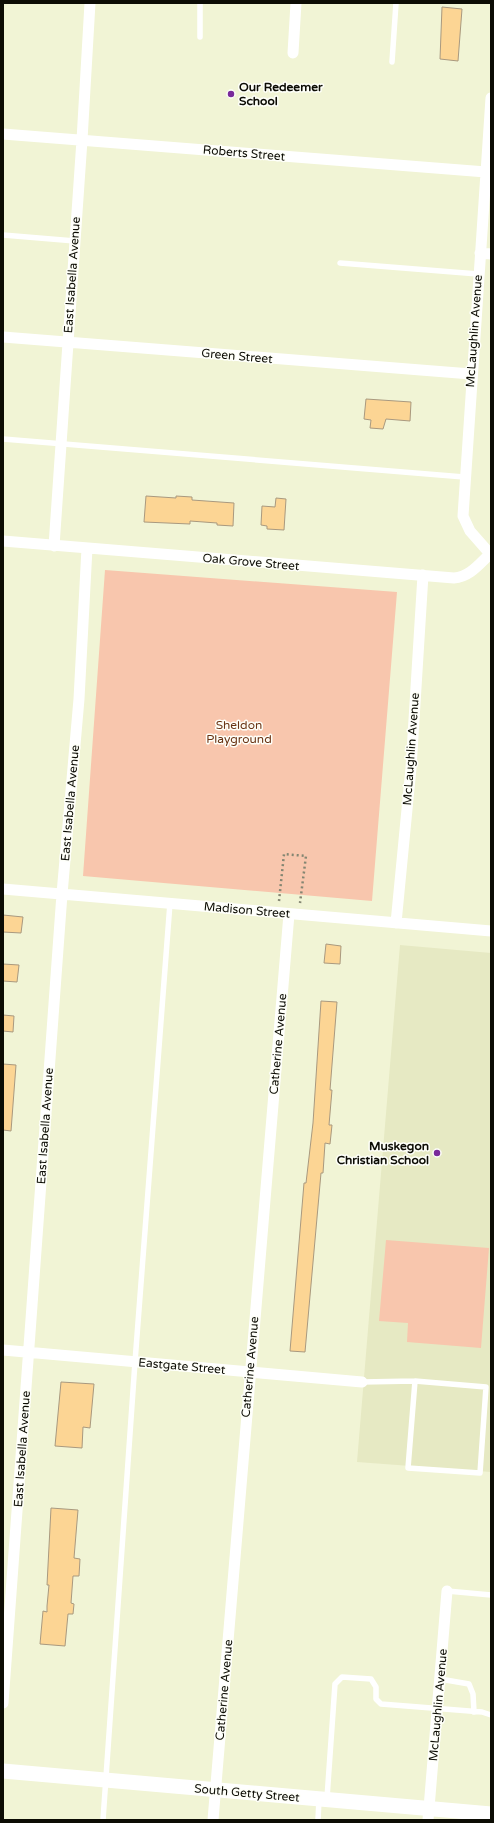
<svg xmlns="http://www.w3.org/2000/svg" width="494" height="1823" font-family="'Varela Round',sans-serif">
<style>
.built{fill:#e6e9c3}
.green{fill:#f8c6ad}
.building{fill:#fcd594;stroke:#a9997f}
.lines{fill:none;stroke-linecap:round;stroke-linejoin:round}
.path{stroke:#848672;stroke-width:2.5;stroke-dasharray:2 3;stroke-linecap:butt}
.lane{stroke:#fff;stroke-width:5.5}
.street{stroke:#fff;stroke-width:11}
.secondary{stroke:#fff;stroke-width:15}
.poi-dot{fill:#79299a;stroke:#fefff9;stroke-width:1.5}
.labels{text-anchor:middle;stroke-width:3;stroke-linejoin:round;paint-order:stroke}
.poi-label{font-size:12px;font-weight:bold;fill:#0c0c04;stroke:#fefff9;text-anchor:start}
.street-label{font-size:12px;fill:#0c0c04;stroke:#fefff9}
.park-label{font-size:12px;fill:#693313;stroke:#fefff9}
</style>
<rect width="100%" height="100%" fill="#f1f4d5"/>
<path class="built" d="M400,945L491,953V1472L357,1462Z"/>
<path class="green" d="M105,570L397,592L372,901L83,876Z
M386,1240L489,1248L481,1348L407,1342L408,1323L379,1321Z"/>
<path class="building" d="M442,7L462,9L458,61L440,59Z
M366,399L411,402L410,421L386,419L383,429L370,428L371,420L364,419Z
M146,496L176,498V496L192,497V500L234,503L233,526L217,525V523L190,521V524L144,522Z
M276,498L286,499L284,530L267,529V526L261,525L262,506L275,507Z
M3,915L23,917L21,933L3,932Z
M326,944L341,946L340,964L324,963Z
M3,964L19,965L17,982L3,981Z
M321,1001L337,1002L330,1090H332L329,1125H332L330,1144L325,1143L323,1173H321L305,1352L290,1351L304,1183H306L313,1123Z
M3,1015L14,1016L13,1032L3,1031Z
M3,1064L16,1065L11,1131L3,1130Z
M61,1382L94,1384L90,1428L83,1427L82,1448L55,1446Z
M51,1508L78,1510L74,1558L80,1559L79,1576H73L71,1603L74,1604L73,1614H68L65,1646L40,1644L43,1611L47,1612V1606L49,1585H47Z"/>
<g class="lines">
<path class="path" d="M279,901L284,854L306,856L300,903"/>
<path class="lane" d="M200,3V37
M392,62L396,3
M3,235L75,241
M340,263L478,274
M3,439L464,477
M362,1382L415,1381L486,1387L480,1473L408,1468L415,1381
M447,1591L491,1595
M440,1679L469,1684L473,1694L474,1712
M327,1798L335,1684L342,1677L371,1679L376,1687V1699L381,1704L482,1712L491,1715
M103,1820L135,1362L170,903
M318,1820L319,1800"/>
<path class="street" d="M293,53L296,3
M491,98L463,516L470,531L491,555
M3,134L486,172
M480,253L491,254
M3,337L471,374
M3,541L454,578C470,577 480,563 491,553
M54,546L82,140L90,3
M3,889L491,931
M396,923L411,768L423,575
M3,1350L362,1382
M3,1703L62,894L79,699L87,548
M213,1820L289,914
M428,1820L447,1591"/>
<path class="secondary" d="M3,1771L491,1814"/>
</g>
<g class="poi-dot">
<circle cx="231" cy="94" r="4"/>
<circle cx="437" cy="1153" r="4"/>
</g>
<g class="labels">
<g class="poi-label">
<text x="239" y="91">Our Redeemer<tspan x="239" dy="14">School</tspan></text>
<text x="429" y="1150" text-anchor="end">Muskegon<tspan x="429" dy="14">Christian School</tspan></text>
</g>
<g class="street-label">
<text transform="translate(244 153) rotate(5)" y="4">Roberts Street</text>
<text transform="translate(72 275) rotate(-86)" y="4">East Isabella Avenue</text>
<text transform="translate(474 331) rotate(-86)" y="4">McLaughlin Avenue</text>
<text transform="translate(237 356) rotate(5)" y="4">Green Street</text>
<text transform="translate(251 562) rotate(5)" y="4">Oak Grove Street</text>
<text transform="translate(411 749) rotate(-86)" y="4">McLaughlin Avenue</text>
<text transform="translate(70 803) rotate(-85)" y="4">East Isabella Avenue</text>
<text transform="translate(247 910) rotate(5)" y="4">Madison Street</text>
<text transform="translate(278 1044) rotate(-85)" y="4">Catherine Avenue</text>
<text transform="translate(45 1126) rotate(-86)" y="4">East Isabella Avenue</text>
<text transform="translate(182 1366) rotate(5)" y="4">Eastgate Street</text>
<text transform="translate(250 1367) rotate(-85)" y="4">Catherine Avenue</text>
<text transform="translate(22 1449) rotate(-86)" y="4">East Isabella Avenue</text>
<text transform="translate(224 1690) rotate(-85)" y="4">Catherine Avenue</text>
<text transform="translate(438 1705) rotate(-85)" y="4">McLaughlin Avenue</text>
<text transform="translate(247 1793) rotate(5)" y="4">South Getty Street</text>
</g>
<g class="park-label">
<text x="239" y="729">Sheldon<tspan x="239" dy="14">Playground</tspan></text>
</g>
</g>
<rect width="494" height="1823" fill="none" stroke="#0c0c04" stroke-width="8"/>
</svg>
